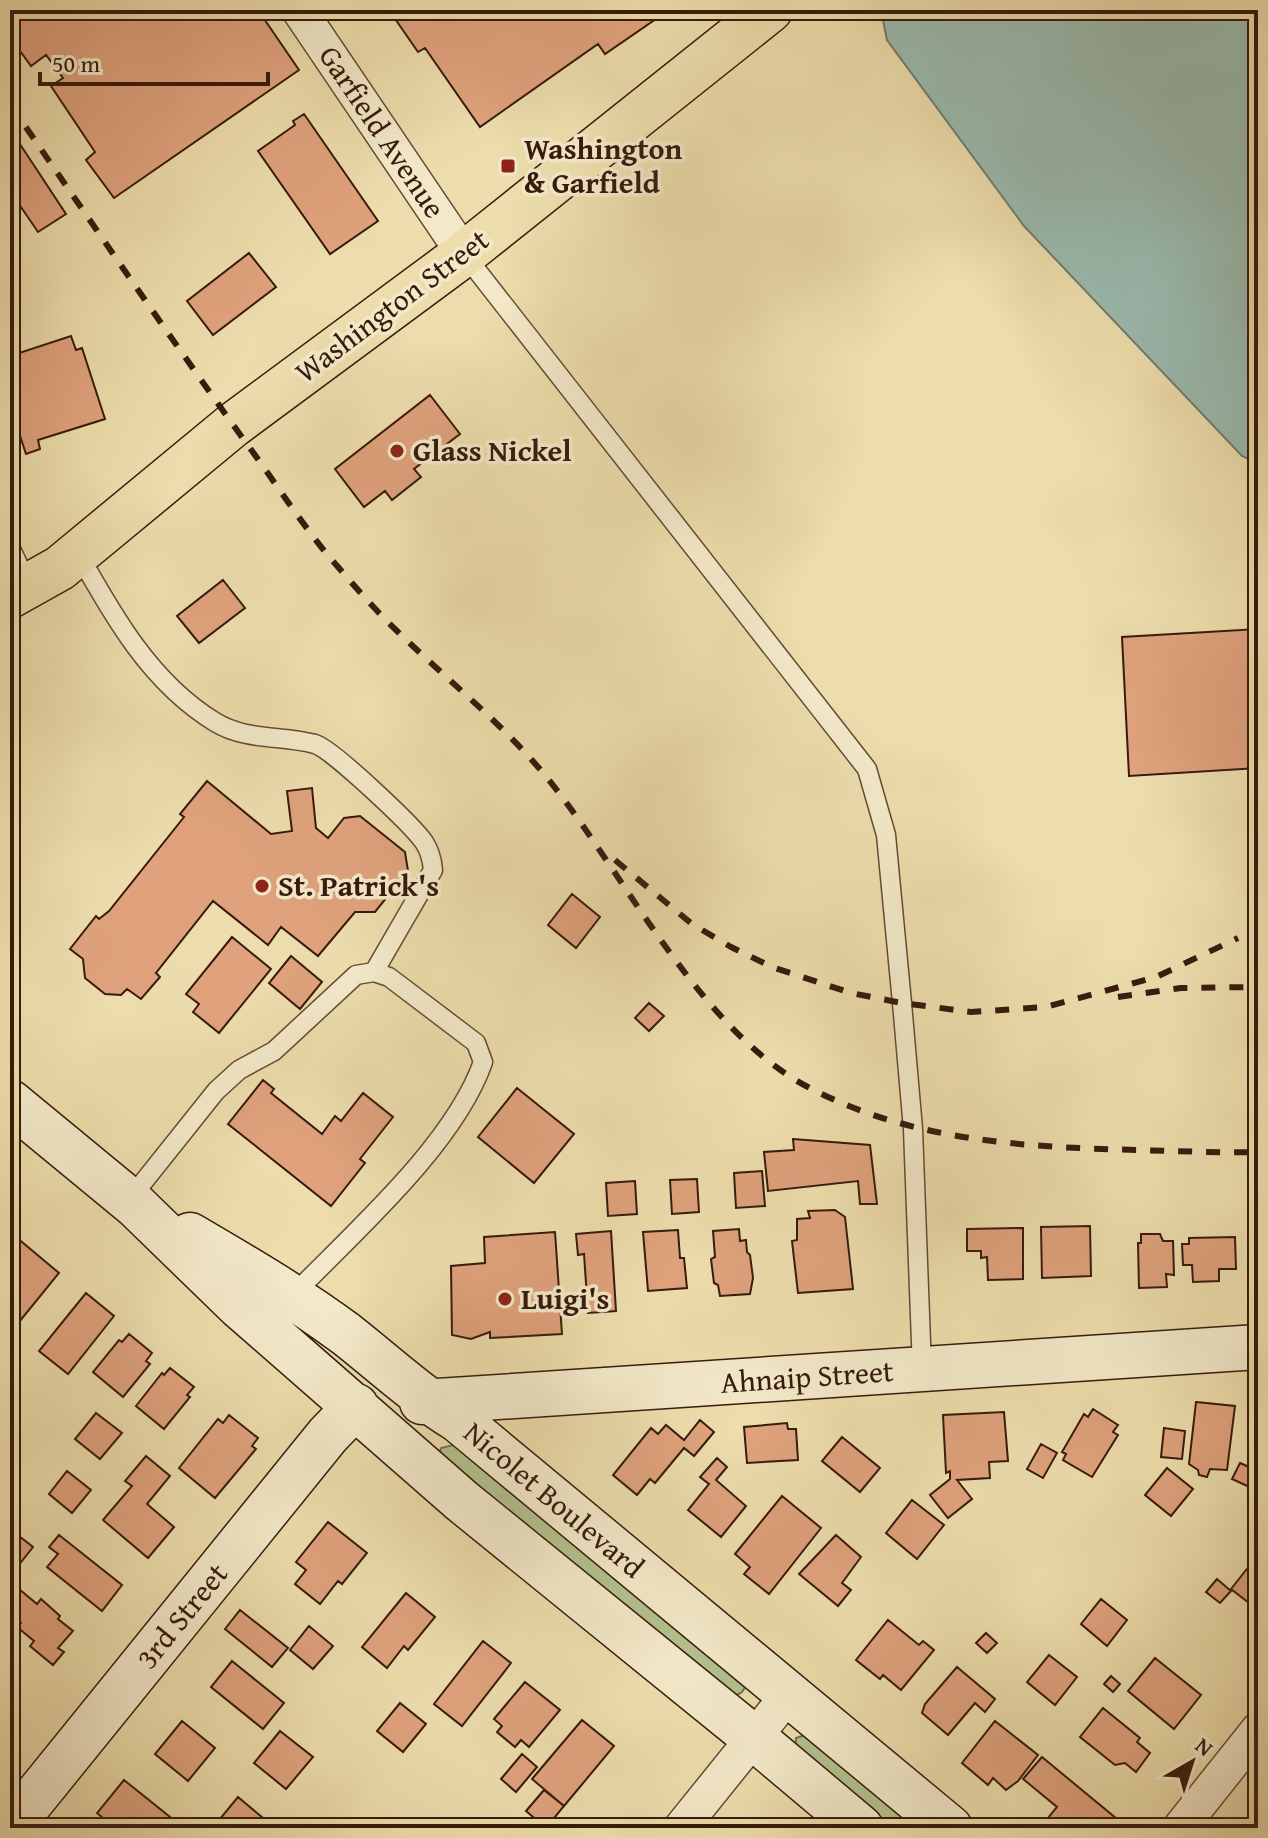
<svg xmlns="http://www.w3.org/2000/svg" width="1268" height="1838" font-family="'Gentium Book Plus',serif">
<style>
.green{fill:#b3c28e;stroke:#756e4e;stroke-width:2}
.water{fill:#9abbb0;stroke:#727b6f;stroke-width:2}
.building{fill:#dfa27d;stroke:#371a0d;stroke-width:2}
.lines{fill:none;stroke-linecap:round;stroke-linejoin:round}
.lane-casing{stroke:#644b35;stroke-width:21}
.street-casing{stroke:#644b35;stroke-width:37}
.secondary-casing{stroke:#371a0d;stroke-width:47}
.primary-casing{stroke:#371a0d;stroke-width:47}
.lane{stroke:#f3e9c9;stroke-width:18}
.street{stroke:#f3e9c9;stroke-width:34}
.secondary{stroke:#f3e9c9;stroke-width:44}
.primary{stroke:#edddac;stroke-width:44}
.rail{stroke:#371a0d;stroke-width:6;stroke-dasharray:14 14;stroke-linecap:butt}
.poi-dot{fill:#8f2418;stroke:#f3e9c9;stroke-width:3}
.labels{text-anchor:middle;stroke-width:7;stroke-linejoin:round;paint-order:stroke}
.street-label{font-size:30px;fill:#371a0d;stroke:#f3e9c9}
.poi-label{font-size:30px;font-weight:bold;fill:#371a0d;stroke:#f3e9c9;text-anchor:start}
</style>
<rect width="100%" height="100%" fill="#edddac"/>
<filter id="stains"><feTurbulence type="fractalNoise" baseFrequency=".0025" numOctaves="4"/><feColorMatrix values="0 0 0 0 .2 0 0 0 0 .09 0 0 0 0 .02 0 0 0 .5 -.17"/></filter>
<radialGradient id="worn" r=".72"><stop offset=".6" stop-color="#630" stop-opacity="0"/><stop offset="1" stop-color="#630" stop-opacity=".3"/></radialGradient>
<path class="green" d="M457,1444L746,1683C744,1693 739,1696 729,1695L439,1455L441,1448Z
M811,1733L929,1828H887L795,1753L796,1738Z"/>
<path class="water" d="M881,10H1258V464L1242,456L1024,226L887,40Z"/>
<path class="building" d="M10,10H258L299,70L114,198L86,160L95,152L51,86L63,78L46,55L31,66L10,37Z
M389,10H669L605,54L598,44L480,127L425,48L418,52Z
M304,114L378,221L330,254L258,151L295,125L293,121Z
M10,129L66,214L38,232L10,191Z
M249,253L276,287L213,335L187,301Z
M71,336L76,350L82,348L105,419L38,440L40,449L26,454L16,424L10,426V356Z
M430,395L460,434L414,469L421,477L392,500L385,491L364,507L335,469Z
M223,580L245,608L199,643L177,616Z
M1258,629V768L1129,776L1122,637Z
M207,781L271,834L292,831L287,791L312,788L316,828L328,838L344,818L360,816L405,852L408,871L375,912H355L318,956L281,927L268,945L213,901L156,973L160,977L141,999L127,989L121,995L105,994L85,978L83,959L70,949L96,916L99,919L109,911L184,817L180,814Z
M572,894L600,917L576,948L548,925Z
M232,937L271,969L219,1033L193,1012L199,1004L186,994Z
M291,956L322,982L300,1009L269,983Z
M649,1003L664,1016L649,1031L635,1018Z
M263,1080L274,1089L271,1093L322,1134L335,1116L341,1121L363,1093L393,1117L360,1159L365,1163L331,1206L228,1124Z
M517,1088L574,1134L534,1183L478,1137Z
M793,1139L870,1145L877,1204H860L858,1181L768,1191L764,1152L794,1150Z
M762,1171L765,1206L736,1208L734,1173Z
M1252,1175H1258V1193H1253Z
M697,1179L699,1212L672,1214L670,1180Z
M635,1181L637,1214L608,1216L606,1183Z
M835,1210L845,1217L853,1289L798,1293L792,1241L797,1240V1219L810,1218L808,1211Z
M1090,1226L1091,1276L1042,1278L1041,1227Z
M1023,1228V1279L988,1280L987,1257L981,1258V1251H967V1229Z
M739,1229L740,1241L746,1240L747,1252L750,1255L753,1278L750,1294L720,1296L718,1285L714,1283L711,1259L715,1257L713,1231Z
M678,1230L680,1258H684L687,1288L648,1291L643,1232Z
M611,1231L616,1311L588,1313L584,1254L578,1255L576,1234Z
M10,1232L59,1273L15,1327L10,1323Z
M555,1232L562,1334L490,1338V1332L471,1339L452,1335L451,1266L485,1263L484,1237Z
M1141,1234H1160L1163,1241H1173L1174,1275L1166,1274L1167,1287L1139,1288L1138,1243H1141Z
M1254,1234H1258L1257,1281Z
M1235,1237L1236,1269H1219V1281L1193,1282L1192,1265H1183L1182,1244H1189V1238Z
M86,1293L114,1316L68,1374L39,1351Z
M129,1334L152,1353L146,1361L150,1364L123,1397L93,1372L119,1340L122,1342Z
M170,1368L194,1387L187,1395L190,1397L164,1429L136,1406L162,1373L164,1375Z
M1196,1402L1235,1406L1227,1470L1210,1469L1207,1477L1199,1475L1198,1470L1189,1464Z
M1093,1409L1118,1425L1113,1432L1118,1435L1092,1477L1063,1460L1066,1454L1062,1452L1084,1414L1088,1417Z
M1004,1412L1008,1461L989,1462L990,1478L957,1480L972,1499L948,1518L930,1495L950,1479V1471L946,1473L943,1415Z
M96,1413L122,1433L100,1459L75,1439Z
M229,1415L258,1438L252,1446L256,1449L215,1498L179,1468L218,1419L223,1423Z
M700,1420L714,1432L694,1456L684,1448L655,1483L650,1479L637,1495L613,1475L651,1428L658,1434L666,1425L684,1440Z
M787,1423L788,1429H796L798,1460L747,1463L744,1427Z
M1164,1428L1185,1431L1182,1459L1161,1457Z
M842,1437L880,1468L860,1492L822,1461Z
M1041,1444L1057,1453L1043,1478L1027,1469Z
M146,1456L170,1476L147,1504L174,1527L148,1558L103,1520L132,1486L125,1481Z
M717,1458L727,1467L716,1480L746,1506L721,1537L688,1510L709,1484L700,1477Z
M1240,1463L1258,1471V1491L1232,1479Z
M1167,1468L1193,1489L1171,1516L1145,1495Z
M67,1471L91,1490L72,1513L49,1494Z
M782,1496L821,1528L769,1594L744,1574L750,1567L735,1554Z
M912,1500L944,1525L917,1559L886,1533Z
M328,1522L367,1553L342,1584L338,1581L320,1604L295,1584L306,1570L296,1562Z
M10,1529L33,1547L14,1571L10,1568Z
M59,1535L122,1585L102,1611L47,1567L58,1554L49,1547Z
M836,1535L861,1557L842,1583L851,1590L838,1606L799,1574Z
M1258,1555V1610L1231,1589Z
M1217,1579L1231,1591L1220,1603L1206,1592Z
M19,1589L37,1604L41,1599L60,1616L58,1619L73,1631L58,1648L64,1652L53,1665L30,1646L34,1641L17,1627L21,1623L10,1613V1600Z
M406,1593L435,1617L408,1650L404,1646L387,1668L362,1647Z
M1101,1599L1127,1620L1107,1646L1081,1624Z
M240,1610L288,1648L272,1667L225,1629Z
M888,1620L919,1645L923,1641L934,1650L901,1690L883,1675L880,1679L856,1660Z
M309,1626L333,1646L313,1669L290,1650Z
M986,1633L997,1643L987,1653L976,1643Z
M483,1641L511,1663L462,1726L434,1704Z
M1049,1655L1077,1677L1055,1705L1027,1682Z
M1155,1658L1201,1695L1174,1729L1128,1691Z
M232,1661L284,1703L263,1729L211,1687Z
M957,1667L995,1699L985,1712L975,1703L948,1735L922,1713L925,1704Z
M1111,1676L1120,1684L1113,1692L1104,1684Z
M525,1682L560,1710L529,1747L521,1740L515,1747L497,1732L502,1726L494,1719Z
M10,1688L19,1695L11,1705L20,1712L10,1724Z
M400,1703L426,1724L403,1752L377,1731Z
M1103,1708L1140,1738L1137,1742L1150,1753L1136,1772L1125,1763L1115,1765L1080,1737Z
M582,1720L614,1746L564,1806L532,1779Z
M182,1721L215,1748L188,1781L155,1754Z
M995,1721L1038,1755L1018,1781L1006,1790L993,1778L988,1785L962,1763Z
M280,1731L313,1757L286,1789L254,1763Z
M522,1754L537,1767L516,1792L501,1779Z
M1042,1757L1117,1819L1110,1828H1048L1043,1824L1057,1807L1023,1779Z
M124,1780L170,1817L161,1828H115L97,1813Z
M544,1790L564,1806L546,1828L526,1811Z
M238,1797L263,1818L255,1828H229L219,1820Z"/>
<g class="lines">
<defs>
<path id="lane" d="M464,254L867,769L886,835L902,1003L913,1129L922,1369
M10,547L29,587
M78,553C113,616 151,683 215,722C246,741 281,735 315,744C332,749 412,825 424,842C430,851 432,859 433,870L374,972
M129,1200L216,1091L239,1070L274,1051L356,975L374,972L389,977L476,1043L483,1062C454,1145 353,1233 291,1297"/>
<path id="street" d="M299,10L464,254
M681,1828L789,1694
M1180,1828L1258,1730"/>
<path id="secondary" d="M10,1102L135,1205L239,1306L462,1501L754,1738L861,1828
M190,1235C243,1266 296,1297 346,1334C383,1363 417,1395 458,1420L950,1828
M422,1402L1258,1347
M10,1828L328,1435L356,1406"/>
<path id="primary" d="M10,596L60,568L233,425L464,254L770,10"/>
</defs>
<use href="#lane" class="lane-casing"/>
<use href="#street" class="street-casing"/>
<use href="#secondary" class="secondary-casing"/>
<use href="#primary" class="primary-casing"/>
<use href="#lane" class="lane"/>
<use href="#street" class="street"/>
<use href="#secondary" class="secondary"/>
<use href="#primary" class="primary"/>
<path class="rail" d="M10,104C87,216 164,329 244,440C273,479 300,522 331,559C352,583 373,608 396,630C449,682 510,729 556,789C628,882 702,1030 806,1086C909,1141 1022,1147 1136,1150C1177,1151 1218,1153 1258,1152
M615,860L692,924L731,947L772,967L851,993L902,1003L971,1012L1046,1007L1156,977L1238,938
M1118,997L1181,988L1258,987"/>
</g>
<g class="poi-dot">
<rect x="500" y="158" width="16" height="16" rx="4"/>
<circle cx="397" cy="451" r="8"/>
<circle cx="262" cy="886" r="8"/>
<circle cx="505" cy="1299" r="8"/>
</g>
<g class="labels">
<g class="street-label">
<text transform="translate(382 132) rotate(56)" y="10">Garfield Avenue</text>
<text transform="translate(392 306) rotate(-37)" y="10">Washington Street</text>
<text transform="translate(807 1377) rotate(-4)" y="10">Ahnaip Street</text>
<text transform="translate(554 1500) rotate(40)" y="10">Nicolet Boulevard</text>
<text transform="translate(182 1616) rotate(-51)" y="10">3rd Street</text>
</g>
<g class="poi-label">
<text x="524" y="159">Washington<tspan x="524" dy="34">&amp; Garfield</tspan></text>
<text x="413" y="461">Glass Nickel</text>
<text x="278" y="896">St. Patrick's</text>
<text x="521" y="1309">Luigi's</text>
</g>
</g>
<rect width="1268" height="1838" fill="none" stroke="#edddac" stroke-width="40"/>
<rect x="12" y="12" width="1244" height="1814" fill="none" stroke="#371a0d" stroke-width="4"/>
<rect x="20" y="20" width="1228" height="1798" fill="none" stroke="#371a0d" stroke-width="2"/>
<g transform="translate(1192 1762) rotate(39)" stroke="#f3e9c9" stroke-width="6" paint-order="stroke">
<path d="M0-6L14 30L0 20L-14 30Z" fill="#371a0d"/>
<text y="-12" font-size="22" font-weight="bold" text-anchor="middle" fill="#371a0d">N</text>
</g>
<path d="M40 72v12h228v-12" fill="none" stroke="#371a0d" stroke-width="4"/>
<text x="52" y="72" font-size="24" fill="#371a0d" stroke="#f3e9c9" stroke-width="6" paint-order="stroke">50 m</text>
<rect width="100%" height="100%" filter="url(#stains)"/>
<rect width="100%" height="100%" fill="url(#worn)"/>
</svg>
